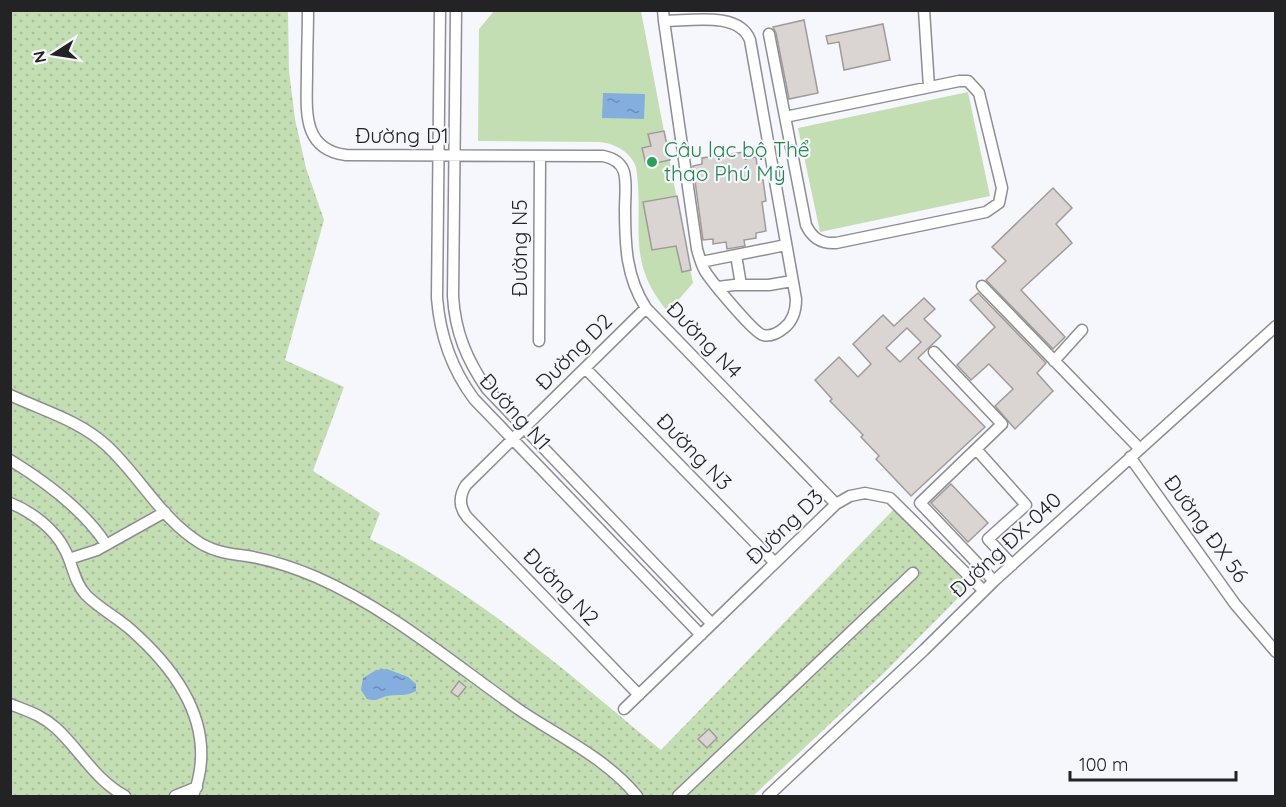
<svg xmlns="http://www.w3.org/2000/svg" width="1286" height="807" font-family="Quicksand,sans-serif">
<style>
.grass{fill:url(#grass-dots)}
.pitch{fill:#c4deb3}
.water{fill:url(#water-ripples)}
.building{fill:#dad4d2;stroke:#a09b99;stroke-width:1.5;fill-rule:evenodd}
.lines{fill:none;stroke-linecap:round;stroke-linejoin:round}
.minor-casing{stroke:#8d8d92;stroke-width:13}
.minor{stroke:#fff;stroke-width:10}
.leisure-dot{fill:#2e9e5b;stroke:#f6f7fc;stroke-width:2}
.labels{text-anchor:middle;stroke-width:4.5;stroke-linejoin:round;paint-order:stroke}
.street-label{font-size:21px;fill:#232325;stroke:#f6f7fc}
.leisure-label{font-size:21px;fill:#27864d;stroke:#f6f7fc;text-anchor:start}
</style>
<defs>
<pattern id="grass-dots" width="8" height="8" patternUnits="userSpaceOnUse" patternTransform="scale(1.5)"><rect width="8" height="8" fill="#c4deb3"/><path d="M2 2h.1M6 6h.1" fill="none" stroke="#a8be9a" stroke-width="1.8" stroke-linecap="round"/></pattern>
<pattern id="water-ripples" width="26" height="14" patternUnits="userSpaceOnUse" patternTransform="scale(1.5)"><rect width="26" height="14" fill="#83aedd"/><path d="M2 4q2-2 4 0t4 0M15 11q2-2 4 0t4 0" fill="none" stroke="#6b8db3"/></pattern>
</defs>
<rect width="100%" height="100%" fill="#f6f7fc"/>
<path class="grass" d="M10,11H288L289,71L295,119L306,168L324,220L285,360L344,387L313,471L380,513L370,539C477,592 569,674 661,750L895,508L971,585L883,674L753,796H11Z"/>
<path class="pitch" d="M494,11H641L693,283L668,312C624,260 645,225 636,167C630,151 614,143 598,142L478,141L479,29Z
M968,92L990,196L820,232L798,128Z"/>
<path class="water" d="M603,93L645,94L644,119L602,118Z
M387,669L408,677L416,684V691C406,697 397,694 387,696C379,698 376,702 367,699L361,690L363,678L376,670Z"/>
<path class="building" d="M804,20L818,93L789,99L776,33L773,27Z
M883,24L890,60L844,70L839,42L828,44L826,36Z
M664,131L670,160L646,165L642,148L651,146L648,134Z
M744,152L745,159L756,157L759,180H763L766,201L762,202L766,231L756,233V238L744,240L745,246L727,249L726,242L713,244V239L703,240L693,166L702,164V158Z
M1053,188L1072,208L1056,224L1072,243L1021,290L1065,337L1053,349L986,280L1006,261L992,247Z
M677,196L691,270L682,272L676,246L652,250L643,202Z
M978,293L1046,363L1037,373L1053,391L1015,429L995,406L1013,389L989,364L971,380L957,365L995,327L970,300Z
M924,298L935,309L924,319L941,336L918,358L985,427L911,496L876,459L879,456L861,437L863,435L830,401L832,399L815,380L839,357L858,377L871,364L853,344L883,315L894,326ZM907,328L921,342L900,362L886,348Z
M951,484L988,523L968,542L931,503Z
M459,681L466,687L458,697L451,692Z
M709,729L717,738L707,748L698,739Z"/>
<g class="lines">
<defs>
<path id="minor" d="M308,10C308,31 307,52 307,72C307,107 300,149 346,155L603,156C613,158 621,162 624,172C627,184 625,197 625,209C625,245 626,277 646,308L836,504
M440,10L437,298C440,336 451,368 474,399L701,635
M456,10L453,296C455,332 467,360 487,389L712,624
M663,10L664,21L697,249C699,256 701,264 705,271C711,281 754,333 763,335C771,337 778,333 784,328C793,321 796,310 796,299L750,40C739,11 690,21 664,21
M924,10L929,87
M769,34L806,225C812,238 821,244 836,243L986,212L999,203L1002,188L979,93L968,81H959L785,117
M736,255L741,285
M701,262L786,245
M982,286L1139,448
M718,287L734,285H769L792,281
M539,341L540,156
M934,352L1002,424L920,503L994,581
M1054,361L1082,330
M585,368L775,563
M10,395C44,411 78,420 106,445C139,475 161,519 200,543C215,552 230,554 247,556C271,560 295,568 316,577C391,610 455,665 521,711C560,737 607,759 637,796
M976,449L1026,505L988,539L1012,565
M1130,457L1235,604L1276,652
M10,460C46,482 83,509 106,544
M10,503C32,512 55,529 65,550C73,565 74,582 86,595C99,608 116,617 130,629C179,672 219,729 193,796
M69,559L97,550L165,512
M639,695L467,517C459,507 459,496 466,485L646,308
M10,704C27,711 42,715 56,728C80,750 95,780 125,796
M624,709L836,504L850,496L865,493L890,498L984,591
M175,796L197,787
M678,796L913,573
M768,796L924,650L994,581L1276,326"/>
</defs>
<use href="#minor" class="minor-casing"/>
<use href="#minor" class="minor"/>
</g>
<circle class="leisure-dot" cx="652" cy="162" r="6"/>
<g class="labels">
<g class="street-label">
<text x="402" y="143">Đường D1</text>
<text transform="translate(520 248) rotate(-90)" y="7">Đường N5</text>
<text transform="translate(704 340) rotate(46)" y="7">Đường N4</text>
<text transform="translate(574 352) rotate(-45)" y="7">Đường D2</text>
<text transform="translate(515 412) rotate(48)" y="7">Đường N1</text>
<text transform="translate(694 452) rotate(46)" y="7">Đường N3</text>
<text transform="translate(785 527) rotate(-44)" y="7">Đường D3</text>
<text transform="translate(1206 529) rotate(54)" y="7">Đường ĐX 56</text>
<text transform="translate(1006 545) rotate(-43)" y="7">Đường ĐX-040</text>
<text transform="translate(561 587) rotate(46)" y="7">Đường N2</text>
</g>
<g class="leisure-label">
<text x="664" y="157">Câu lạc bộ Thể<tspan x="664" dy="24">thao Phú Mỹ</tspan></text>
</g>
</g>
<rect width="1286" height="807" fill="none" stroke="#232325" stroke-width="24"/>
<g transform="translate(54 54) rotate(258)" stroke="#f6f7fc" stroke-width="4.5" paint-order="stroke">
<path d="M0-4.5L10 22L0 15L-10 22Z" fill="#232325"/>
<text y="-9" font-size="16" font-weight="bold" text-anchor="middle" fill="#232325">N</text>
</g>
<path d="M1070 771v9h166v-9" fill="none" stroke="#232325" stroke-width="3"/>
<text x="1079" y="771" font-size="18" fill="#232325" stroke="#f6f7fc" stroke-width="4.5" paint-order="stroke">100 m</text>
</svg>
